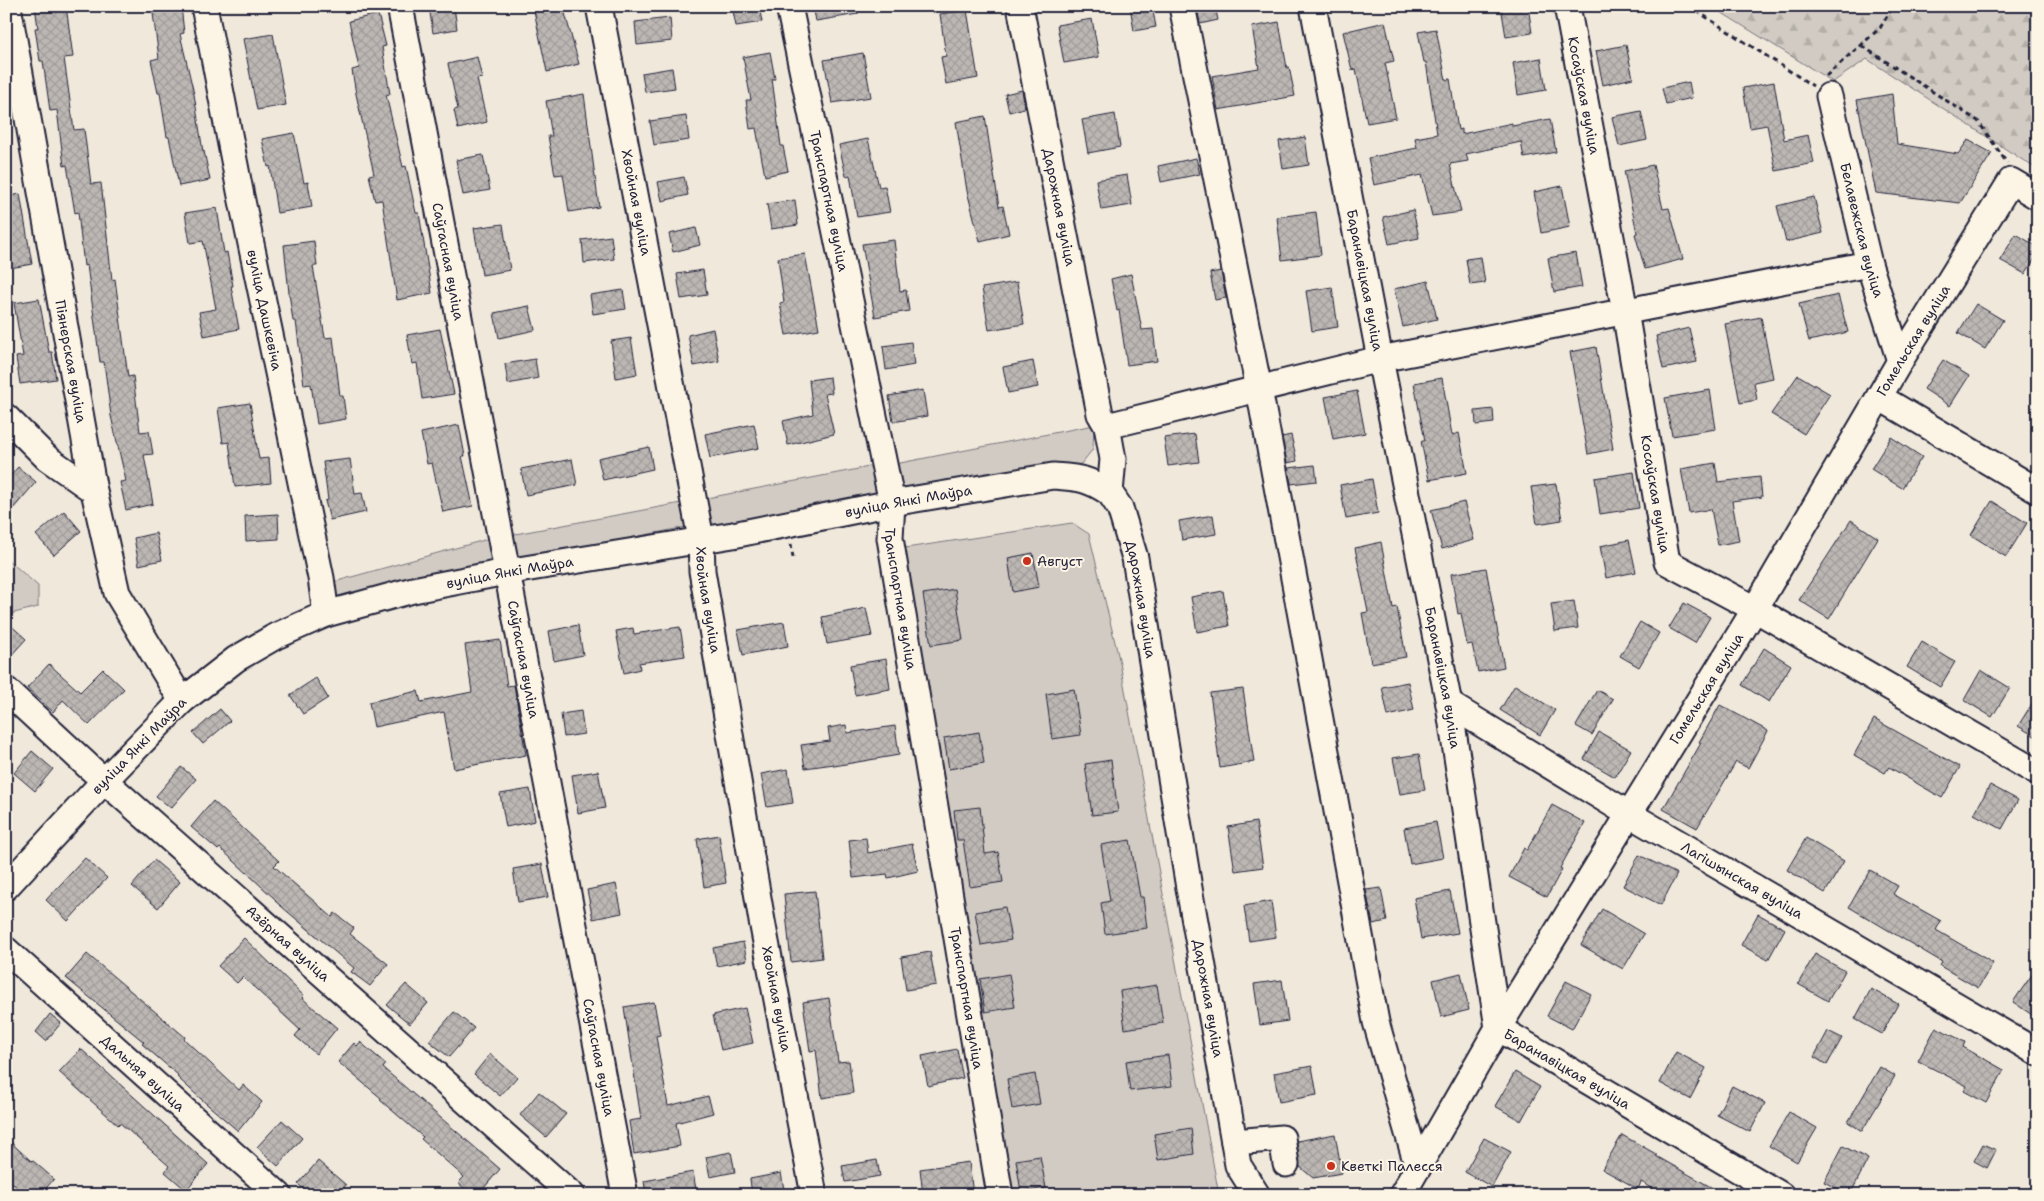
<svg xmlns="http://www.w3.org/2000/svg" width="2044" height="1201" font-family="'Shantell Sans',sans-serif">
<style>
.grass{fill:#d1cbc3;stroke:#7a767f}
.forest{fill:url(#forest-firs);stroke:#7a767f}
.building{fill:url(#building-cross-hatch);stroke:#22223b}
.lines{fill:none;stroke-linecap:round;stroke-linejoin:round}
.minor-casing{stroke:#22223b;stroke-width:29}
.path{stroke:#22223b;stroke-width:3;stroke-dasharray:5 4;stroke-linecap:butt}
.minor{stroke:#fcf5e5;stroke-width:25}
.poi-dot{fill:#c8321e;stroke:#fcf5e5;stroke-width:2}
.labels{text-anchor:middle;stroke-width:4;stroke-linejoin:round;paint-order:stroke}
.street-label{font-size:14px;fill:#22223b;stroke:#fcf5e5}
.poi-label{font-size:14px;fill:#22223b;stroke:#fcf5e5;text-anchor:start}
</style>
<defs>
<pattern id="forest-firs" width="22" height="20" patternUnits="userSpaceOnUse" patternTransform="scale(1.25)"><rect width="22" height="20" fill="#d1cbc3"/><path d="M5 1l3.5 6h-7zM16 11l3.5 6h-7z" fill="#b3aea8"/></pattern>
<pattern id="building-cross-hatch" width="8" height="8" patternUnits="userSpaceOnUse" patternTransform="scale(1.25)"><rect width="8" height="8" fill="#bcb7b3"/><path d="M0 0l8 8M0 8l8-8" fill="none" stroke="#a19d9b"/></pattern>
</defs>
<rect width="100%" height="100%" fill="#efe8db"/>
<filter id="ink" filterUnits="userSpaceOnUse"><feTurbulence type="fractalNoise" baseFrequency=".02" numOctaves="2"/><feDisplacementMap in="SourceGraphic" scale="10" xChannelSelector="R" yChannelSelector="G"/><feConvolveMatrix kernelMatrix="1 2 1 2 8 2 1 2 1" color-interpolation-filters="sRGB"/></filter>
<g filter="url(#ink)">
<path class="grass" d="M1094,425L1093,449L1081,464L900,492L895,464Z
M874,466L879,493L708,526L702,499Z
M681,503L686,527L522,559L514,553L510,535Z
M1072,523L1089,534L1120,663L1219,1195H1013L899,549Z
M488,539L493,563L332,604L330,583Z
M6,558L38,586V607L6,615Z"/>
<path class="forest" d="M1711,6H2038V170L1867,59L1833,82Z"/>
<path class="building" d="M35,6H66L73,57L64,58L74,130L84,129L91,184L101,183L112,280L115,279L128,377L133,376L140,432L149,431L153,454L144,455L153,504L126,510L120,482L126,481L111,416L104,362H100L87,265L84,266L78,212L75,213L67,165L64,166L57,110L50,111L43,61H40L35,28H38Z
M152,6H181L184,33L180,34L194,94L203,152L204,151L210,180L179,186L169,137H167L160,93H158L151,60L159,58Z
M429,6H454L457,29L433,33Z
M533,6H563L579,64L547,72Z
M732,6H759L762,22L736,26Z
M813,6H857L858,14L816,21Z
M1130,6H1152L1156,27L1134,31Z
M1197,6H1215L1218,20L1200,24Z
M1501,6H1528L1532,33L1506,37Z
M967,10L978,78L946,84L941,57L946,56L940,14Z
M378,14L386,46L382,47L390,94L386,95L403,167L406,166L416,213H419L432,293L397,300L382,200L375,201L369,175L374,174L356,94L352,70L359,68L349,21Z
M670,18L672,41L637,45L635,22Z
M1092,19L1099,57L1064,63L1057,25Z
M1279,22L1287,68L1289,67L1295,96L1218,110L1212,76L1259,68L1252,27Z
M1385,22L1394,61L1385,63L1396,118L1367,123L1356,69L1352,70L1343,32Z
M1436,29L1446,80L1450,79L1458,130L1462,129V134L1512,123V126L1550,119L1556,152L1524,158L1521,142L1466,154L1468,161L1450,164L1461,212L1432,216L1422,175L1374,185L1368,158L1417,148L1415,138L1437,134L1426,62H1424L1418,32Z
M273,34L286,105L257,110L243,39Z
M1626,45L1633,78L1603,85L1596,51Z
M770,52L775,79H772L781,146H783L788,171L765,176L756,128L750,129L746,100H751L743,57Z
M863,53L871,97L832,103L824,60Z
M477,57L482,78L477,79L487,122L458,129L454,110L458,109L448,64Z
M1541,58L1546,90L1518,95L1513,63Z
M672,68L675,88L645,92L642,73Z
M1689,82L1692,98L1666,104L1662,88Z
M1774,82L1784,140L1808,135L1814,163L1776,171L1767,125L1750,128L1743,88Z
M1022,90L1025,108L1009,112L1005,94Z
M584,94L599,207L569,212L563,174L555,175L548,136H552L546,101Z
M1892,94L1897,144L1958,154L1968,140L1992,153L1960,203L1876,193L1857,100Z
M1641,111L1647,140L1619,146L1612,117Z
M1115,114L1120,147L1088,153L1082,120Z
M686,116L689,140L654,145L650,121Z
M985,116L999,207L1003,206L1009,234L980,241L967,191L956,122Z
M294,133L304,183L308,182L312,207L277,213L270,166L268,167L262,139Z
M1305,137L1309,165L1283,169L1279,141Z
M868,139L879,187L885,186L890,212L857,217L850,175L846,176L839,145Z
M483,155L490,190L463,195L456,160Z
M1196,158L1200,174L1161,182L1158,166Z
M1653,165L1663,209L1669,208L1683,259L1645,269L1635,234L1637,233L1624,171Z
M1127,175L1132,205L1101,210L1096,180Z
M684,177L688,195L662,201L658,182Z
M1562,186L1570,227L1541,233L1534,192Z
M20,194L32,264L10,268L6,244V197Z
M1814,197L1823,233L1786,242L1777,206Z
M795,200L798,225L771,229L767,204Z
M217,208L224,253L227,252L233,286H231L239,329L204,336L199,312L216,309L203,241L190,243L185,213Z
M1413,210L1419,238L1389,244L1383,217Z
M1316,212L1321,255L1282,260L1277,217Z
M503,224L510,270L482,275L474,228Z
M696,228L700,245L673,252L669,234Z
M2016,234L2038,247V254L2025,274L2000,260Z
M611,236L614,259L584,263L582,240Z
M894,240L900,291L906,290L909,311L875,317L862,244Z
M314,241L317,266H313L325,338L333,337L340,396H343L346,419L317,424L311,384L304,385L296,321H293L289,293L284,245Z
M1576,253L1582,287L1554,292L1548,258Z
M805,254L819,329L786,335L780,303L784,302L778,258Z
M1481,257L1485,283L1470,285L1466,259Z
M703,270L707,295L681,299L677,274Z
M1221,271L1226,298L1215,300L1210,273Z
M1131,274L1142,330L1153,329L1157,361L1127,365L1119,310L1117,311L1111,279Z
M1428,281L1437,319L1403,327L1394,289Z
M1017,282L1024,324L989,330L982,288Z
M1332,287L1338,327L1312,331L1306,291Z
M623,290L626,309L593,314L590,295Z
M1838,295L1848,332L1809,341L1799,304Z
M39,299L49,352H52L56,379L20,384L16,357L23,356L14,303Z
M1976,304L2003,320L1985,349L1958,333Z
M529,306L535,330L499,338L494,313Z
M1761,317L1773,378L1754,382L1757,400L1740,403L1725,324Z
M1689,328L1697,362L1663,369L1656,336Z
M440,329L454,394L422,399L417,363L412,364L407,335Z
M713,329L719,361L694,366L688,335Z
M631,338L637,374L616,378L611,341Z
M911,342L914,365L886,370L883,346Z
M1596,347L1613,449L1588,454L1570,352Z
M535,359L538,378L508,384L505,364Z
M1943,360L1969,376L1950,406L1924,389Z
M1033,361L1038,387L1008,393L1003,367Z
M1798,375L1830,394L1804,434L1771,414Z
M830,377L832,393L825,394L834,434L788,445L783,421L813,414L809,380Z
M1442,378L1452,435L1459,433L1467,473L1429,480L1421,441H1425L1414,383Z
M923,390L927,416L893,422L889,396Z
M1710,390L1716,429L1672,436L1665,398Z
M1357,391L1365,433L1333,439L1325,397Z
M250,403L259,459L269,458L271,483L235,487L229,442L223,443L218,408Z
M1493,409L1494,423L1476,425L1475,411Z
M754,424L759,448L710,458L705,434Z
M459,425L465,456H462L473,506L443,512L432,463L427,464L421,433Z
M1195,434L1199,462L1168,466L1164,438Z
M1291,435L1297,461L1287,463L1282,437Z
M1891,437L1922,457L1902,488L1871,469Z
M649,447L653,469L603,480L598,458Z
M350,459L355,494L362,493L366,512L330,520L325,501L328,500L323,462Z
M572,459L577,485L526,495L521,469Z
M1715,463L1718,482L1760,477L1762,497L1732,501L1739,541L1718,545L1711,509L1689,513L1681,469Z
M1315,465L1317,481L1291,484L1288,468Z
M18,467L36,482L6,517V481Z
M1634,472L1639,508L1600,514L1595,478Z
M1372,479L1378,513L1346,519L1340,485Z
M1556,484L1562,520L1537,524L1531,487Z
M1992,501L2027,523L2006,557L1971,535Z
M1464,502L1474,540L1442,549L1431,510Z
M64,511L81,531L54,555L36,535Z
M278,514L279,539L246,541L245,516Z
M1213,515L1216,534L1182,540L1179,521Z
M1851,520L1878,538L1829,619L1799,600Z
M156,533L162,560L139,565L134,538Z
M1629,540L1636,572L1606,578L1600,546Z
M1381,542L1393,608L1397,607L1406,657L1371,663L1362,613L1368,612L1355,548Z
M1033,553L1039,587L1013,592L1008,558Z
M1486,568L1504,667L1478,672L1472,644L1467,645L1461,613L1458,614L1451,574Z
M955,589L963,640L931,645L923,594Z
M1223,591L1229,626L1197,632L1191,597Z
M1574,601L1578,628L1555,631L1551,604Z
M1684,603L1710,617L1695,643L1669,628Z
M866,608L872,636L827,644L822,617Z
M6,621L26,639L6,661Z
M784,622L788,646L743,655L738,630Z
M1640,622L1659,633L1639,667L1620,656Z
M578,625L583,655L554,661L549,631Z
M680,627L685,656L639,663L640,669L624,673L616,631L633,628L634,634Z
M500,640L507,686L514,685L526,755L454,769L444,712L374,727L369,702L418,691L421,702L472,692L465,645Z
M1922,642L1955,662L1940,687L1907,667Z
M1764,648L1791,665L1769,702L1742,685Z
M886,659L890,689L855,695L850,665Z
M49,664L80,692L103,669L124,689L89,725L63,700L53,712L27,688Z
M1981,670L2010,688L1992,717L1964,700Z
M316,678L328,698L303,714L290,695Z
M1408,682L1414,710L1388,716L1382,687Z
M1515,685L1555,710L1540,735L1500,710Z
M1074,689L1081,735L1052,739L1046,694Z
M1243,689L1254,762L1220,768L1210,693Z
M1597,690L1613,699L1592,735L1576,726Z
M2038,694V738L2018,726Z
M1720,705L1768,731L1748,768L1736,762L1697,828L1663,809L1701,743L1699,742Z
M220,709L230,721L203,744L193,733Z
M581,711L584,734L564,737L561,714Z
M1874,719L1960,767L1942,798L1889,767L1885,773L1854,755Z
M846,725L847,733L895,726L899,755L834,766V764L805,768L801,745L830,741L828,728Z
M979,732L984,763L949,769L944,738Z
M1599,732L1631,750L1615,777L1584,759Z
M32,751L53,769L35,791L14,773Z
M1419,754L1425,790L1400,794L1393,758Z
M1111,760L1118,812L1092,815L1085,764Z
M181,767L196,779L171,808L156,796Z
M788,769L793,803L767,807L761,774Z
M598,771L605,808L578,813L572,775Z
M1990,785L2018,800L2002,829L1974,814Z
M530,789L535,821L506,827L500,794Z
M213,801L279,861L274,866L332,917L335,913L354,928L350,934L388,964L370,986L351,972L354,968L275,901L276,900L220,848L218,850L191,827Z
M1552,805L1585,823L1560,868L1562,869L1547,897L1509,877L1524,848L1527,850Z
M980,807L985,854L998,852L1003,882L970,887L963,840H957L954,810Z
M1256,822L1263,867L1235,871L1228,827Z
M1436,822L1443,858L1410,864L1404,828Z
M719,835L726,883L704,887L697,839Z
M866,838L868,853L912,844L918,871L888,878L887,874L853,878L849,840Z
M1806,838L1844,861L1825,893L1787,870Z
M1130,840L1140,897H1143L1147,928L1105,934L1101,903L1110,901L1101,845Z
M1639,855L1677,874L1661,905L1623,886Z
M85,858L107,878L68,921L46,900Z
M154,860L180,882L158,908L132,886Z
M542,864L548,897L518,902L513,869Z
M1870,870L1898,886L1893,894L1941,921L1936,930L1993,963L1978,988L1940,966L1942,962L1849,907Z
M616,884L622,913L593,919L587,890Z
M1381,888L1387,921L1373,924L1366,890Z
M815,891L822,958L791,962L784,894Z
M1450,891L1458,933L1421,939L1414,898Z
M1271,901L1276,937L1249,941L1244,906Z
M1005,907L1011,940L981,945L975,912Z
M1602,909L1644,934L1623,969L1581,945Z
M1758,914L1785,929L1768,960L1741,945Z
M244,938L304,996L302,998L337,1028L316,1054L295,1036L300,1030L243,977L237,983L218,966Z
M743,942L747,960L717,966L713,948Z
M930,952L936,985L906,990L901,957Z
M87,954L185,1037L184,1039L239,1090L243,1085L262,1102L238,1131L201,1099L177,1077L178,1075L142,1044L144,1042L66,978Z
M1815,954L1845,971L1828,1001L1798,984Z
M2038,966V1019L2013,1002Z
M1461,973L1469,1010L1441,1017L1433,980Z
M1009,974L1015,1007L985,1012L980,979Z
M1282,980L1288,1021L1260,1025L1254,984Z
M1566,981L1591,994L1572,1029L1547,1016Z
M406,984L428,1003L410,1024L387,1005Z
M1157,985L1163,1023L1125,1029L1120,991Z
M1871,989L1898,1004L1882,1034L1855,1019Z
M829,998L838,1062L849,1061L853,1093L822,1098L816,1050L810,1051L803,1002Z
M654,1002L660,1035L656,1036L668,1106L708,1096L713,1113L676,1123L680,1146L634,1154L629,1121L641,1119L624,1007Z
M745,1008L753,1043L721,1050L713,1015Z
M454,1012L474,1028L449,1057L429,1041Z
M50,1014L61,1023L46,1041L36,1032Z
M1936,1027L1965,1042L1963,1047L2004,1070L1986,1103L1964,1091L1967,1086L1918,1061Z
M1828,1031L1842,1038L1827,1065L1814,1057Z
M360,1042L386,1064L383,1068L500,1169L478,1195H472L458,1183L464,1177L421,1139L423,1137L380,1100L381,1098L338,1062L354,1043L357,1046Z
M81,1049L208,1164L186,1190L165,1172L169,1166L120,1123L118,1125L59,1072Z
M957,1049L963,1078L928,1086L922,1056Z
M1676,1052L1706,1068L1690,1099L1660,1083Z
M490,1054L517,1077L500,1096L474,1074Z
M1168,1055L1172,1086L1130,1091L1126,1061Z
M1312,1066L1317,1095L1279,1102L1274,1073Z
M1880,1067L1895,1076L1862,1131L1848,1122Z
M1515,1072L1540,1087L1521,1121L1495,1106Z
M1035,1074L1040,1104L1012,1109L1007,1079Z
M1732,1086L1765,1103L1750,1132L1717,1115Z
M539,1092L566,1114L546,1137L520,1115Z
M1789,1112L1817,1128L1797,1162L1769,1146Z
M282,1120L302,1138L278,1166L257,1147Z
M1191,1128L1194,1154L1158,1160L1154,1134Z
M1335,1134L1342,1173L1313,1178L1300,1167L1297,1141Z
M1622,1135L1656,1154V1156L1725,1195H1665L1641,1182L1638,1189L1602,1169Z
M6,1138L31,1161L32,1160L54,1179L40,1195H26L6,1178Z
M1484,1138L1511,1152L1492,1187L1465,1172Z
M1983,1144L1996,1150L1987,1168L1974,1161Z
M1843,1146L1868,1159L1850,1195L1824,1182Z
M731,1152L735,1172L710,1177L706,1157Z
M1040,1156L1046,1188L1021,1192L1016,1160Z
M877,1160L880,1176L845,1182L842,1166Z
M318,1161L346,1185L338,1195H310L298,1184Z
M969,1162L973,1195H923L920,1169Z
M693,1172L697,1195H646L644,1181Z
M781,1173L785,1195H752L750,1179Z"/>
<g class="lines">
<defs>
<g id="minor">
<path id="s1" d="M8,6L94,491L117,593L182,701"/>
<path id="s2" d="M204,6L241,196L321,578L326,614"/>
<path id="s3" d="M400,6L625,1195"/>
<path id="s4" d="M599,6L701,539L702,571L762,921L814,1195"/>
<path id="s5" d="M789,6L892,503L890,538L1000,1195"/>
<path id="s6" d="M1020,6L1100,414L1107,426L1113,459L1110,493L1120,508L1135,558L1189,888L1234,1142L1238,1165L1257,1195"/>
<path d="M1182,6L1259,389L1376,1022L1418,1168"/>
<path id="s7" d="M1313,6L1380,359L1449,704L1498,1028L1781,1195"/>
<path id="s8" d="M1567,6L1625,311L1667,562L1755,609L2038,773"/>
<path id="s9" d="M1829,96L1869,264L1900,361"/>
<path d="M1879,397L2038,491"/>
<path d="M6,417L47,458L94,491"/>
<path d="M1107,426L1380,359L1869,264"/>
<path id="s10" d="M6,690L89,767L572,1195"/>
<path id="s11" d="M1449,704L1629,814L2038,1053"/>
<path id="s12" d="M6,887L105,780L182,701L236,659L276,636L326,614L413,590L506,572L733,535L892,503L1053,476C1079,478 1088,478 1110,493"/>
<path id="s13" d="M6,950L279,1195"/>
<path d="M1234,1142L1282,1138L1286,1164"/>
<path id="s14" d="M1402,1195L1498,1028L1755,609L1900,361L2011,181L2038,197"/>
</g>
</defs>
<use href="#minor" class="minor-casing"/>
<path class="path" d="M1689,6L1813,86
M1862,46L1978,121L2007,163
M1826,76L1880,28L1893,6
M791,544L793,558"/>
<use href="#minor" class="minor"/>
</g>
</g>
<g class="poi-dot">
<circle cx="1027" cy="561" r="5"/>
<circle cx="1331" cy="1166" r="5"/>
</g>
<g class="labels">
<g class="street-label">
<text dy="5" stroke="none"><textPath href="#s8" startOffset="91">Косаўская вуліца</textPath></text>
<text dy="5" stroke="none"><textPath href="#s5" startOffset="199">Транспартная вуліца</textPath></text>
<text dy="5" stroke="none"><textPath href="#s4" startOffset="200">Хвойная вуліца</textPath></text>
<text dy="5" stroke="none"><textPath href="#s6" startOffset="205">Дарожная вуліца</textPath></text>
<text dy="5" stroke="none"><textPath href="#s9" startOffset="138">Белавежская вуліца</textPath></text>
<text dy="5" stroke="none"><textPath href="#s3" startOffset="260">Саўгасная вуліца</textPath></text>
<text dy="5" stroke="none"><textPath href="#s7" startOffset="279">Баранавіцкая вуліца</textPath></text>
<text dy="5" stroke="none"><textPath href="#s2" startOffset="310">вуліца Дашкевіча</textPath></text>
<text dy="5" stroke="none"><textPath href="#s14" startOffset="996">Гомельская вуліца</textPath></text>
<text dy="5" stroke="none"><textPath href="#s1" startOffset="361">Піянерская вуліца</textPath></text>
<text dy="5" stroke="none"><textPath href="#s8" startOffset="496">Косаўская вуліца</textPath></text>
<text dy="5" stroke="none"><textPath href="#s12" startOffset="1019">вуліца Янкі Маўра</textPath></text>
<text dy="5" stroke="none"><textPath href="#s12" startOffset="614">вуліца Янкі Маўра</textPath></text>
<text dy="5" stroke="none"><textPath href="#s5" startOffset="604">Транспартная вуліца</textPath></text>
<text dy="5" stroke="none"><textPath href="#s4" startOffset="604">Хвойная вуліца</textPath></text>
<text dy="5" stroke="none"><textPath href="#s6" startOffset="609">Дарожная вуліца</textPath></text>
<text dy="5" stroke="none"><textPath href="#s3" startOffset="665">Саўгасная вуліца</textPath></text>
<text dy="5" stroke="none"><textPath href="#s7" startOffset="684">Баранавіцкая вуліца</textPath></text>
<text dy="5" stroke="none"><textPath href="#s14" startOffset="591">Гомельская вуліца</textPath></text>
<text dy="5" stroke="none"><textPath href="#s12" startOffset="194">вуліца Янкі Маўра</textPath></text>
<text dy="5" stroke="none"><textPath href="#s11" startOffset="342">Лагішынская вуліца</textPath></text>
<text dy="5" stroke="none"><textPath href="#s10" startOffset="379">Азёрная вуліца</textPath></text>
<text dy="5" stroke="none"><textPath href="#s5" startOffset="1009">Транспартная вуліца</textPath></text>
<text dy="5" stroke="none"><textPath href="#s4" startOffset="1009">Хвойная вуліца</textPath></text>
<text dy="5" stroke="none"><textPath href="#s6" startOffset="1014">Дарожная вуліца</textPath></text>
<text dy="5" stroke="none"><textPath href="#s3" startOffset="1070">Саўгасная вуліца</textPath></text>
<text dy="5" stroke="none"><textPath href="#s7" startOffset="1119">Баранавіцкая вуліца</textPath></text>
<text dy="5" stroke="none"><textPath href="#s13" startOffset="184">Дальняя вуліца</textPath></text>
</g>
<g class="poi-label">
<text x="1037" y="566">Август</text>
<text x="1341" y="1171">Кветкі Палесся</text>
</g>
</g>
<rect width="2044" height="1201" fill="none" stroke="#fcf5e5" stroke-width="25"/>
<rect x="12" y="12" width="2019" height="1176" fill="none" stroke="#22223b" stroke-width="2" filter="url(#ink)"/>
</svg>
